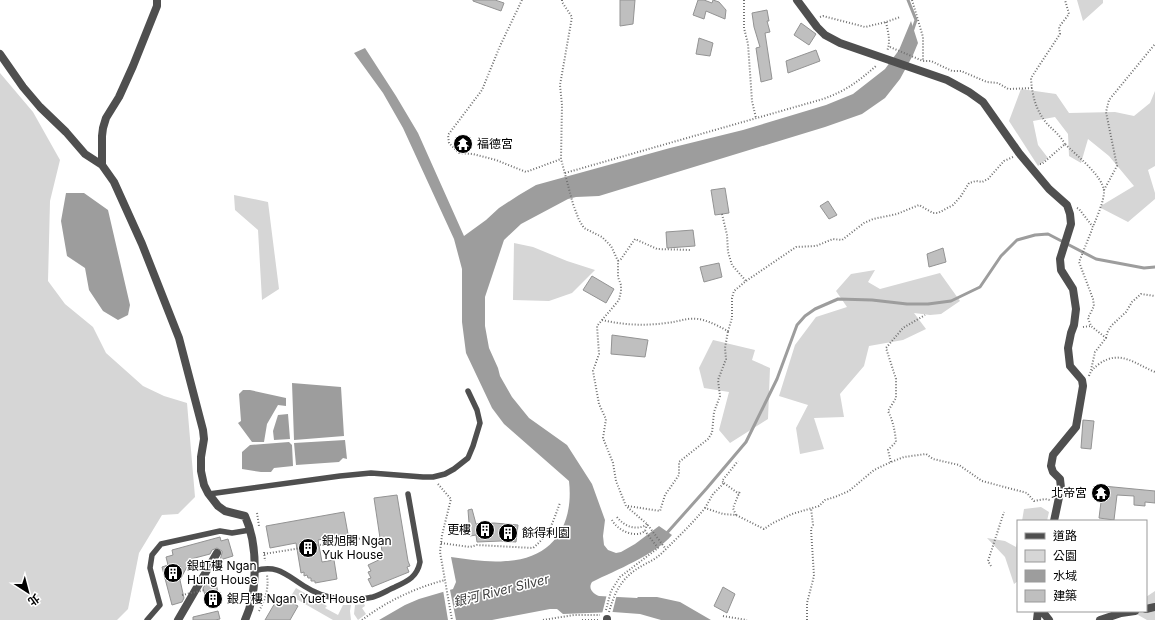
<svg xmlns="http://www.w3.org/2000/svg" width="1155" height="620" font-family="Inter,'Noto Sans TC',sans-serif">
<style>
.green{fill:#d6d6d6}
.water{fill:#9d9d9d}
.pier{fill:#fff}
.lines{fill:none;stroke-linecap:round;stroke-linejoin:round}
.stream{stroke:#9d9d9d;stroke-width:3}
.building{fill:#bfbfbf;stroke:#939393}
.path{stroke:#717171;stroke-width:2;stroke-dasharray:1 2;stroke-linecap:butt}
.service{stroke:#4f4f4f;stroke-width:5.5}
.pedestrian{stroke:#4f4f4f;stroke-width:8}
.minor{stroke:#4f4f4f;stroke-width:8}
.path-bridge{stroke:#717171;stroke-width:2;stroke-dasharray:1 2;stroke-linecap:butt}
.labels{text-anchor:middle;stroke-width:3;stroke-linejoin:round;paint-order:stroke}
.poi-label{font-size:12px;fill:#000;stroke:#fff;text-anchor:start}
.water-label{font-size:13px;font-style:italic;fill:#3e3e3e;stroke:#fff}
</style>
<rect width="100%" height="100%" fill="#fff"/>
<path class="green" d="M1077,0H1103V3L1083,21Z
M0,73L33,112L60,160L50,201L48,281L65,304L93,327L106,353L143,386L164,396L187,403L195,497L178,514L162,515L139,553L128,609L117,620H0Z
M1021,89L1056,94L1069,113L1115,112L1134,116L1150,103L1155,91V166L1148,170L1155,193V199L1128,222L1099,207L1134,186L1109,156L1088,139L1081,163L1069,156L1068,134L1055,117L1033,121L1038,145L1048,158L1038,166L1009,121Z
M234,195L268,202L279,289L262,300L258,230L235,210Z
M514,243L533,247L567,261L595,270L572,293L549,301L513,300Z
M875,270L868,282L880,289L940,273L960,301L941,314L930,315L914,313L926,329L903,340L869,346L864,366L840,394L844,417L814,418L824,449L800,454L796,428L808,405L779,396L795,345L816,317L847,307L836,291L851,274Z
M713,340L755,350L752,360L770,368L768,419L730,443L719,430L729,392L704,388L699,368Z
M1041,507L1049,512L1047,521H1022L1024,509Z
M1018,537V581L1014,584L1005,557L987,538L1005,541L1016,547Z
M296,588L327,606L325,608L338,615L343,605H351L350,611L351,620H333L291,596Z
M1155,591V620H1147L1131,611H1146V597Z
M364,604L365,606L362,608L366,614L358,620L354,614L355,605Z"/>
<path class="water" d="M911,21L918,43L913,55L900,79L885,98L862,114L825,127L599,196L576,197L568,199L521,224L504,240L485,297V326L489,348L498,368L500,376L512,397L529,418L567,445L592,484L605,520L603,536L604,545L608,550L616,553L621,552L635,544L659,526L672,535C655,555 616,570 592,582C588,588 592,593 599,596L637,598L638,597H657L680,602L711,620H661L640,614L613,612L563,614L557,609H550L492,620H379L405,605L419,599L453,589L456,582L451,557C469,559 488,563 506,561C553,559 574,525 569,481L504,424L492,408L466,353L462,322V269L454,239L403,128L383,93L354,53L365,48L396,96L418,133L464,236L486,220L499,208L519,195L536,185L670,148L743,130L826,105L853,94L885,69L899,50Z
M66,193H84L108,210L130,305L128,315L118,320L103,311L89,290L85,268L67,256L61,221Z
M292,383L341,387L344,436L294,440Z
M243,390H250L286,398V406L278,405L267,424L264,442H252L238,423L241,421L239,394Z
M288,414L290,439L274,440L273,431L278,415Z
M345,440L347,459L343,458L339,462L296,465L294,443Z
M289,442L292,445L293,466L274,468L271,472H261L242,469V452L250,445Z"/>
<path class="pier" d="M450,588V590L456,620H448L443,590Z
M607,594H617L612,614H602Z"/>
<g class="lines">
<path class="stream" d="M908,0L916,20L912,32
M666,534L707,488L746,442L777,379L797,325L805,316L815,309L838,299L872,300L907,304H928L951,301L980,287L1001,256L1017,240L1035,235L1048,234L1096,259L1144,268L1155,267"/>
</g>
<path class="building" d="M473,0H495L504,3L501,11L473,1Z
M620,0H635L633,24L620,26Z
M698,0H704L712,3L713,0L719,2L726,10L725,19L706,11L704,19L693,15Z
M767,10L769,21H767L770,32L765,33L772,79L761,82L756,48L760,47L754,27L752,13Z
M801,23L816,34L809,45L794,35Z
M699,38L713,43L710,56L696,54Z
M816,50L820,61L788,73L786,61Z
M725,188L729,213L715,215L711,190Z
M828,201L837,215L829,219L820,206Z
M693,230L695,246L667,248L666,232Z
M943,248L946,262L929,267L927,254Z
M719,263L722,277L704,282L700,267Z
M592,276L614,289L606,303L583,290Z
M612,335L648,340L645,357L611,354Z
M1083,420L1094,421L1091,449L1081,448Z
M1103,486L1155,491V503L1145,502V506L1134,505V496L1117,495L1114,520L1099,518Z
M397,495L408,561L410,566L407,567L409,572L372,587L368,579L371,578L368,572L371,571L368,565L383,558L374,498Z
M472,509L476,524L494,523L518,525L516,542L501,541L477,542L476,535L470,536L468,510Z
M344,512L348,534L318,540L322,562L334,560L337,579L315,583V581H311V578H308L307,575L304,576V572L301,573L296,543L270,548L266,526Z
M220,537L221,541L228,539L233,556L220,560L222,553V551L217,548L212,550L210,554L191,559L180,580L184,598L182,602L172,605L162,567L168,565L166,557L173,555L172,550Z
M215,580L219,596L206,599L203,588L207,582Z
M723,587L735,594L727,613L714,606Z
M279,596L298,606L290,620H265Z
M218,611L220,619L215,620H193V617Z"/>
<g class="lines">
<path class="path" d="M522,0L500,46L482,90L448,135L449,143L459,153L473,154L496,160L526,172L561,159
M562,0V2L572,17L560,85L562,105L561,159L573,204L579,220L584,228L602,237L611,246L618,261V277L621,285V291L619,300L597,326L599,354L593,371L599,404L606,419L603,438L613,463L616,481L626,506L647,524L665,548
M744,0V28L748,44L752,101L756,118
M912,0L923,37V61
M820,17L823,16L865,27L886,22L900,17
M886,22C888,32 891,42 887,51
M890,47L923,61H931L952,71H961L987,82L998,83L1008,89L1032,88
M1065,144C1061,137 1054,130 1048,125C1036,111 1032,96 1031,78L1060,34L1059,27L1069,14L1065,0
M1040,164H1042L1065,144C1075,154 1103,176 1104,191C1104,202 1097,216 1093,227
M565,173L823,99C846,91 859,81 877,65
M1104,190L1117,166L1106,112L1109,100L1155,44
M1077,208L1079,209L1093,227L1079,262L1093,299L1094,306L1088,318L1091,326L1106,338L1095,352L1091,370
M722,214L727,235L728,252L732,265L746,281
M618,261L621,259L635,239L657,249L691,250
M602,320C623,325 645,326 666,323C680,322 688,316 703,320C711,322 720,327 728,331L732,318V298L734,291L746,281L796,247L816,246L833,239L842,240L864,223L873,219L897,214L919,205L933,213H938L953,205L961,196L969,183L976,181L982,182L988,179L1004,161L1013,157
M1083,327L1091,326
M1106,338L1107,333L1111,326L1126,312L1132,302L1141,294L1155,296
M1089,376C1091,370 1094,368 1099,364C1120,349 1135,364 1155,372
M891,462L888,450L896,442C895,431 893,421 888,411L896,398V379L886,348L903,328L925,315
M724,483L739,494
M438,484L451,499L442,535L440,552L452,620
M628,506L660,511L665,495L679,475V462L708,439L712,433L714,412L720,396L718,380L726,359L725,348L728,331
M705,508L713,494L724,483L722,481L738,461
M257,513L259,526
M736,515L733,508L740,491
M617,517C624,526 635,531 646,525
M612,520C617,530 635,539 645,531L647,524
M441,543L470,547L477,545L533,548C550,534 552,524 560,503
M264,552L265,561
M264,554L369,537
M991,566L988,561L1004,512
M606,610L611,591L620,577L658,548L645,531
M259,611C265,600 269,589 267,575
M609,612C614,595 619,582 634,571C643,564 654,561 662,553C677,538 692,524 705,508L723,514L736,515L764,529L773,523L792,514L819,506L825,500L835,497L849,491L874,470L891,462L904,457L926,454L933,459L959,465L982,481L1027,493L1034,501L1045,499L1050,500
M723,616L747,620
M362,620C387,601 415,588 445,580
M543,620L574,615H600
M582,620H599
M807,620V603L814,576L811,529L813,525L811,508"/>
<path class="service" d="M209,494L340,476L371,473L423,477H433L445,474L454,469L468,458L473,446L480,423L477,410L468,391
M254,571C278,564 286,575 304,586C324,599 350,603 373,597C380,595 388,590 395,587C408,581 417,577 420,562L408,494
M147,620L160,605L150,568L152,555L161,544L220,531L232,533L250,530"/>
<path class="pedestrian" d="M178,620L217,553"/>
<path class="minor" d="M157,0V6L133,66L119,97L106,118L103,128L102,136V165L114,182L142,244L179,338L203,430L204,439L201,457V471L204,485L208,493L218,506L225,511L245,516C258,544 258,592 245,620
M797,0L817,27L825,35L840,43L947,80L969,92L983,102L1019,153L1049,189L1067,205L1070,214L1071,224L1060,259L1061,270L1073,289L1076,309L1074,325L1071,333L1068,348L1070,366L1082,380L1083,386L1076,427L1053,455L1051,466L1053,472L1060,479L1061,488L1054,521
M0,54L23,87L40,107L66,132L85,154L102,165
M1146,609L1155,607
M1042,611L1049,620
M607,620V619
M1037,620L1038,611
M1100,620L1121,613L1135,611"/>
<path class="path-bridge" d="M182,595L205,590"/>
</g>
<defs>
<symbol id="temple-disc" viewBox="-11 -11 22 22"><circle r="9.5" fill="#000" stroke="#fff"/><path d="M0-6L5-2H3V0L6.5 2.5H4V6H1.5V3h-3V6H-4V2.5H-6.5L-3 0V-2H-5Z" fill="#fff"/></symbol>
<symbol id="building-disc" viewBox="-11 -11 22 22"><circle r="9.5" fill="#000" stroke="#fff"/><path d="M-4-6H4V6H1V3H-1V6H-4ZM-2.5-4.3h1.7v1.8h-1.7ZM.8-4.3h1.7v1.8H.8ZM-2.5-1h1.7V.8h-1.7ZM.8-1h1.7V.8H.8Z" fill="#fff"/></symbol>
</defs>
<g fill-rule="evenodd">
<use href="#temple-disc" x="452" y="133" width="22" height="22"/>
<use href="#temple-disc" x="1090" y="482" width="22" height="22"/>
<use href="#building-disc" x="474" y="519" width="22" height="22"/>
<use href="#building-disc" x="497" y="522" width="22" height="22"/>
<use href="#building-disc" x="297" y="537" width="22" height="22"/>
<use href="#building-disc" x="162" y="562" width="22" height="22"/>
<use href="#building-disc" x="202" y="588" width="22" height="22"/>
</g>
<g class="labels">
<g class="poi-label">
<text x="477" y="148">福德宮</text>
<text x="1087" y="497" text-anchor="end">北帝宮</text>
<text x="471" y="534" text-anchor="end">更樓</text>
<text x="522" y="537">餘得利園</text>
<text x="322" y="545">銀旭閣 Ngan<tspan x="322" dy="14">Yuk House</tspan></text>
<text x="187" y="570">銀虹樓 Ngan<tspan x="187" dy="14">Hung House</tspan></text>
<text x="227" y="603">銀月樓 Ngan Yuet House</text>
</g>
<g class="water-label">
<text transform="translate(501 590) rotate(-14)" y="5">銀河 River Silver</text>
</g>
</g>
<rect x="1017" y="520" width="130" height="92" fill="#ffffff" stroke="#999999"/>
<rect x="1025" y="533" width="20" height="6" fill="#4f4f4f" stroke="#999999"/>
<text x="1053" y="540" font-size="12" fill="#000000">道路</text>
<rect x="1025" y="550" width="20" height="12" fill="#d6d6d6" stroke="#999999"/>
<text x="1053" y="560" font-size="12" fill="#000000">公園</text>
<rect x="1025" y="570" width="20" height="12" fill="#9d9d9d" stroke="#999999"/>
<text x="1053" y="580" font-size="12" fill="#000000">水域</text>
<rect x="1025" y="590" width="20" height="12" fill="#bfbfbf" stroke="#999999"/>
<text x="1053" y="600" font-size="12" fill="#000000">建築</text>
<g transform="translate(28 592) rotate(144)" stroke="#ffffff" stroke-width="3" paint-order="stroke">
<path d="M0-3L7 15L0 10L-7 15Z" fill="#000000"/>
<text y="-6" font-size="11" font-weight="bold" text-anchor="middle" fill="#000000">北</text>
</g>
</svg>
